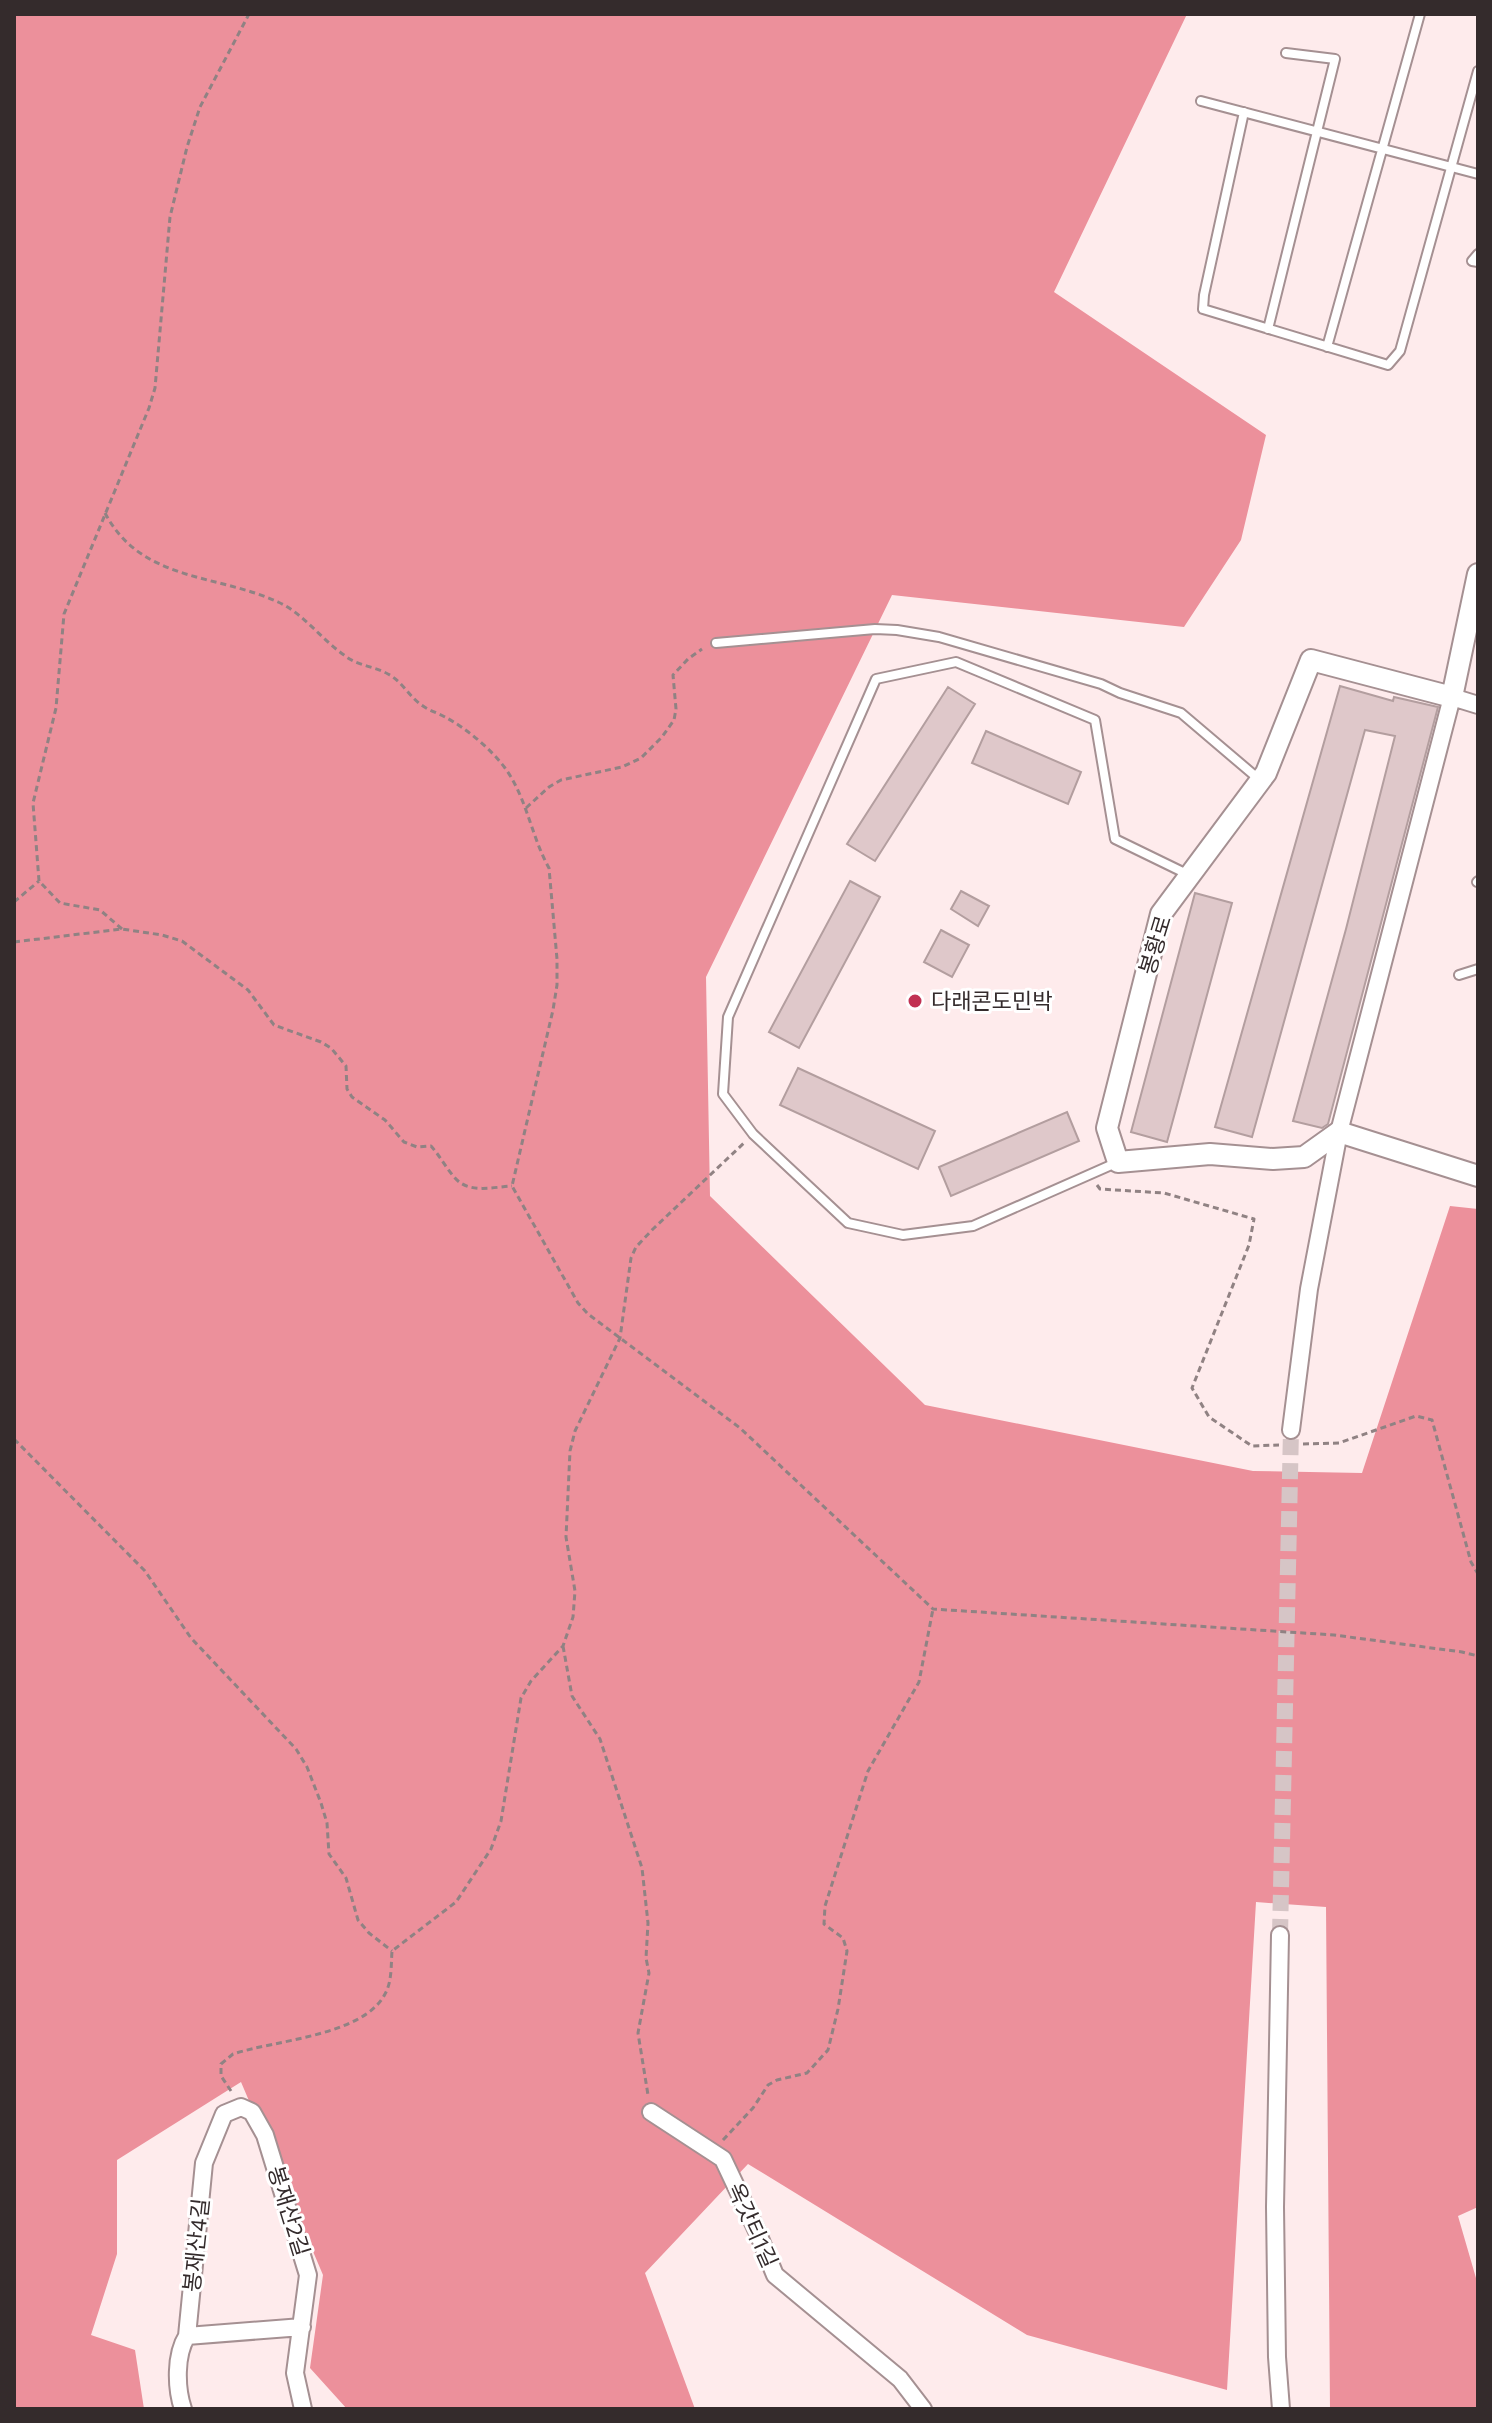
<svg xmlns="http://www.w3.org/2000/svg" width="1492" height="2423" font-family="Commissioner,'Noto Sans KR',sans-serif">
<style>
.forest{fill:#ec909b}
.building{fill:#dfc8ca;stroke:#b39e9f;stroke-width:2}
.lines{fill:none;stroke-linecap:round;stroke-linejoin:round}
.minor-tunnel{stroke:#d6c5c6;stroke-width:16;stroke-dasharray:16 8;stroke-linecap:butt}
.service-casing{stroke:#a59092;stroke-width:12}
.minor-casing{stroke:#a59092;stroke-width:20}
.tertiary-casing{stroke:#a59092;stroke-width:24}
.path{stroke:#908283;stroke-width:3;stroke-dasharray:6 4;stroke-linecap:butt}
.service{stroke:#fff;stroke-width:8}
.minor{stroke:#fff;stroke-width:16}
.tertiary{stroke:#fff;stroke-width:20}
.poi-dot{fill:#c13153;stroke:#fff;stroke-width:3}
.labels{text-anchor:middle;stroke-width:6;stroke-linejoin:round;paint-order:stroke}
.street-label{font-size:22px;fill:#342b2c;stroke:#fff}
.poi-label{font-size:22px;fill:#342b2c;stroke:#fff;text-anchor:start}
</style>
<rect width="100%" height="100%" fill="#feebec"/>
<path class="forest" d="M14,14H1187L1054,292L1266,435L1241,540L1184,627L892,595L706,977L710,1196L925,1405L1253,1471L1362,1473L1450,1206L1478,1209V2207L1458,2216L1478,2285V2409H1330L1326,1907L1256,1902L1227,2390L1027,2335L748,2164L645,2273L695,2409H347L310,2368L323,2275L241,2082L117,2160V2254L91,2335L135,2350L144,2409H14Z"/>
<path class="building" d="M1340,686L1393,701L1394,697L1438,707L1328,1124L1322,1128L1293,1121L1346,929L1395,736L1365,730L1252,1137L1215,1127Z
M948,687L975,704L875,861L847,844Z
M986,731L1081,772L1068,804L972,763Z
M850,881L880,897L799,1048L769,1032Z
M961,891L989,906L978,926L951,909Z
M1195,893L1232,903L1167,1142L1131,1132Z
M941,930L969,945L952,977L924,962Z
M798,1068L935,1131L918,1169L780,1105Z
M1067,1112L1079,1141L951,1196L939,1167Z"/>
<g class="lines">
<path class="minor-tunnel" d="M1280,1935L1291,1430"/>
<defs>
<path id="service" d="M1201,101L1478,174
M1244,112L1204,295L1203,309L1388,365L1400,351L1478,71
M1478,254L1472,261L1478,262
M1268,329L1335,59L1286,53
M1327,347L1420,14
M716,643L875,629L897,630L939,637L1101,684L1120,693L1181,713L1261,781
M1477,882L1478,881
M1459,975L1478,969
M1118,1162L973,1226L903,1235L848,1223L753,1134L723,1094L728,1017L876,679L956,662L1095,720L1115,839L1189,875"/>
<path id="minor" d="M1291,1430L1309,1289L1339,1132L1452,697L1478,705
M1280,1935L1275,2207L1277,2357L1281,2409
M651,2112L723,2159L757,2231L775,2275L900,2379L923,2409
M187,2336L302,2327
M183,2409C176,2388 175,2355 187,2336L204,2163L224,2114L241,2107L252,2112L265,2135L308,2275L295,2373L303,2409"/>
<path id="tertiary" d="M1478,574L1452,697L1311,660L1266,773L1161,914L1107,1128L1118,1162L1210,1154L1273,1159L1304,1157L1339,1132L1478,1176"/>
</defs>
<use href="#service" class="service-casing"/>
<use href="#minor" class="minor-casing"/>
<use href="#tertiary" class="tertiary-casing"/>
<path class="path" d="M105,513C141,582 218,574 278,602C303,613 321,639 344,655C357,666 374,666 388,674C403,682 410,698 423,706C430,711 438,713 445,717C466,728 491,749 505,768C527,798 531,836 549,868L557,959V985L553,1010L512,1186L578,1303L588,1314L740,1428L933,1609L1334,1635L1462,1652L1478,1656
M526,808L549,787L561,780L622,767L641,758L662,737L674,720L676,709L673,675L688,659L702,649
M14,902L39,881
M122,929L100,910L60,903L39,881L33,803L56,708L64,614L149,408L155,388L170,217L187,147L200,107L249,14
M14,942L122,929L162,935L182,941L248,990L274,1025L321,1042L331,1048L346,1066L347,1089L352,1097L385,1120L404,1142L417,1147L431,1146C440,1156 446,1168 455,1178C469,1194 493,1187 512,1186
M1097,1185L1100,1189L1164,1193L1254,1219L1249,1245L1192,1388L1209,1417L1252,1446L1279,1445
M14,1439L145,1571L191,1638L296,1749L307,1767L321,1803L327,1823L329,1854L346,1878L358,1920L369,1933L392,1951
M1303,1444L1339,1443L1416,1416L1432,1420L1471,1562L1478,1574
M563,1646L572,1696L600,1739L642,1868L648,1923L646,1958L649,1973L638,2033L648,2095
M231,2091L221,2076V2064L233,2054C275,2040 363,2036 385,1994C392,1982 391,1965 392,1951L456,1902L491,1849L501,1821L521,1698L531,1681L563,1646L573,1617L575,1591L566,1537L570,1451L575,1431L620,1338L631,1258L636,1247L653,1229L745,1142
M723,2140L753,2108L768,2085L777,2080L807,2073L828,2050L838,2009L847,1951L843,1938L824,1924L825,1906L868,1771L919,1682L933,1609"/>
<use href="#service" class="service"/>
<use href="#minor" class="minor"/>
<use href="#tertiary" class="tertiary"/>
</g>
<circle class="poi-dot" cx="915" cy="1001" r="8"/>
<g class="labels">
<g class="street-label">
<text transform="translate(1155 945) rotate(-73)" y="8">봉황로</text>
<text transform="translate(289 2211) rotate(73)" y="8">봉재산2길</text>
<text transform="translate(753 2225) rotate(66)" y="8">옥갓티1길</text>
<text transform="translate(196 2245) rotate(-84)" y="8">봉재산4길</text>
</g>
<g class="poi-label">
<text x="931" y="1009">다래콘도민박</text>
</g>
</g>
<rect width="1492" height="2423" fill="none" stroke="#342b2c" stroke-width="32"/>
</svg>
